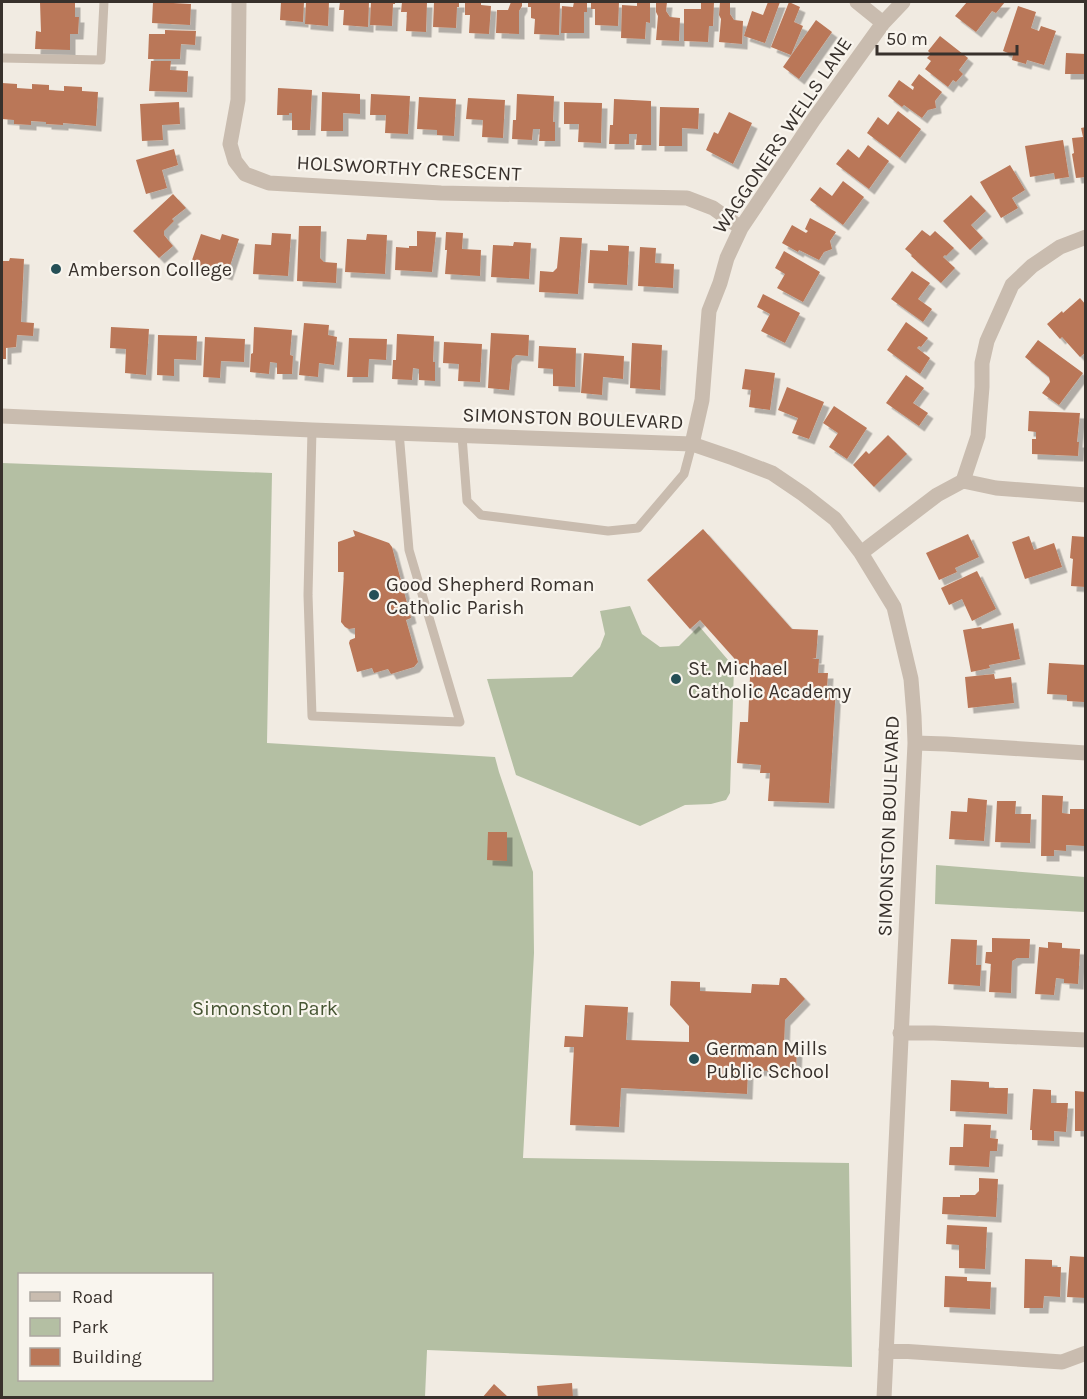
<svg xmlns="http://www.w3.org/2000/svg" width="1087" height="1399" font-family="Karla,sans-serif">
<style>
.green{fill:#b4bfa3;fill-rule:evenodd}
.building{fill:#ba7758;filter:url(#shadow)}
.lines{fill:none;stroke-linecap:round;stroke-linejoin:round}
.lane{stroke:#c9bcaf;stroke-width:9}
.street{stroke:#c9bcaf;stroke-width:15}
.poi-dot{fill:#254f56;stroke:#f9f5ee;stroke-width:2}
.labels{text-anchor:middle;stroke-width:4.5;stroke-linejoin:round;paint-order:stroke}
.street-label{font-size:20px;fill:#38312c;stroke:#f9f5ee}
.poi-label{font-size:20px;fill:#38312c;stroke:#f9f5ee;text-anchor:start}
.park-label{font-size:20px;fill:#455432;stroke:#f9f5ee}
</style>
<defs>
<filter id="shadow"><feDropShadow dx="5.5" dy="5.5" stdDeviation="0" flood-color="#0004"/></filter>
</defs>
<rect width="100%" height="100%" fill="#f1ebe2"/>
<path class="green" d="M2,463L272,473L267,743L495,757L499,772L533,872L534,953L523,1158L849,1163L852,1367L427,1350L425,1397H2ZM20,1274H212V1380H20Z
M630,606L642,634L660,647L679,646L699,626L734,667L730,793L726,800L711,804L685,805L640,826L516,775L487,679L572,677L600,647L605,634L600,611Z
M936,865L1085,877V912L935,904Z"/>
<path class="building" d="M40,2H75V17H79L78,34H70V50L35,49L36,31L41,32Z
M153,2H173V3L191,4L190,25L152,23Z
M281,2H304L303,22L280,20Z
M306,2H329L328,26L305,24Z
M340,2H369L368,27L343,25L344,10H339Z
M371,2H395V4H393L392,26L370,25Z
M402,2H427L426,32L406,31L407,12H401Z
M434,2H459V7H457L456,28L433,27Z
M465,2H481V5L491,6L489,34L469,33L470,15H465Z
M511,2H522V6L519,11V34L496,33L497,10H508Z
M528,2L560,3L559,35L534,34L535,19L531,18V7H528Z
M574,2H587V12H584V33H561L562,6L573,7Z
M591,2H619L618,26L595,25V9H591Z
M637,2H650V23L646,22L645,39L621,38L622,5L637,6Z
M656,2H667L666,11L670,17L680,18L679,41L656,40L658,16L656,12Z
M701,2H714L713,26H709L708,42L684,41V9H701Z
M720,2H730V14L734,20L743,21L742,44L719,42L721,19L719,15Z
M768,2H780L765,43L744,36L752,11L763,15Z
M789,2L800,7L794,22L803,26L791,55L771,47Z
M967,2H1005L996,13L992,11L976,32L955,16Z
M1018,6L1036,12L1031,28L1039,31L1041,26L1056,31L1044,65L1027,60L1026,64L1012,60L1013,55L1003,51Z
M816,20L832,32L799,79L783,67Z
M165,30L196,31L195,45L181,44L180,59H148L149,34H165Z
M940,36L968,58L959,70L963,74L956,82L953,80L948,87L925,69L931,61L927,58L931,54L928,51Z
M1066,53L1086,54V74H1065Z
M151,61H171L170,70L188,71L187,92L149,91Z
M919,74L942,92L935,101L936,108L928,110L922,118L904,105L902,107L888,96L899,80L913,90L914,87L911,85Z
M2,83L17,84V88L32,89V84L49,85V90L64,91V86L82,87V91L98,92L96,126L63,123V125L46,124V122L31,121V125L14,124V120L2,119Z
M278,88L312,90L310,130H292V113H289V115H277Z
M322,92L360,94V114L343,113V131H321Z
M371,94L410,96L408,134L385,133L386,115H370Z
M517,94L554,96L553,122H555V141H539L540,129H533L532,140L512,139L513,120H516Z
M419,97L456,99L454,136L437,135V130L417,129Z
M468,98L505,100L503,138L482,137L483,120L466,119Z
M614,99L651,101V145H636L637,134H629V144H609L610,125H613Z
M179,102L180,124L162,125L163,140L142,141L140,104Z
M564,102L602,103L601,143L578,142L579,124H564Z
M660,107L699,108L698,129L682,128V146H659Z
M898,111L921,129L900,158L867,133L878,117L888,125Z
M729,112L752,123L733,164L706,150L714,132L718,134Z
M1086,127V177L1076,178L1072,154L1074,153L1072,138L1083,137L1081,128Z
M1063,140L1069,177L1055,179L1054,173L1030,177L1025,146Z
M868,145L889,161L869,189L836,164L848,149L859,158Z
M174,149L178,165L162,170L167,188L146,194L136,160Z
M1010,165L1025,190L1012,198L1018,208L1001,218L980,182Z
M843,181L864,197L843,225L810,200L820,187L832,196Z
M173,194L186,208L172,219L174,221L164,231V235L173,246L159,258L133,231Z
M971,195L986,211L971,225L983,238L970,250L943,221Z
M810,218L836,232L830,241L832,249L824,252L819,260L799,250L798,252L782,243L792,225L806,233L808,231L805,229Z
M299,226H321L320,258L324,262L337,263L336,283L297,281Z
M922,230L930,236L935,231L954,248L946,256L945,255L943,257L955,268L941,283L911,256L912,255L905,249Z
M417,231L436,232L432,272L395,270L396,247L409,248V246H417Z
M446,232L463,233L462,249L481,250L480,276L445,274L447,250H445Z
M272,233L291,234L288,276L253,274L255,244L271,245Z
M201,234L220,240L222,234L239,239L227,275L191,263Z
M367,234L387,235L385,274L345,272L347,239L366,240Z
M560,237L582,238L578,294L539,292L540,271L553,272L557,268Z
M514,242L531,243L529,279L491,277L493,245L513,246Z
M608,245L629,246L627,285L588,283L590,250L608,251Z
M640,247L656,248L655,263L674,264L673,288L638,286Z
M784,251L820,272L803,302L777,288L785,274L775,268Z
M10,258L24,259L21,322L34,323L33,336L17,335L16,347L6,348V359H2V261H9Z
M912,271L930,283L918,299L932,309L923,322L891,299Z
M763,294L800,313L785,343L761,331L770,314L757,307Z
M1080,298L1086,305V352L1080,357L1062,337L1060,339L1047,324L1062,311L1063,313Z
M906,322L928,338L921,347L919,346L917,348L930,358L920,374L887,350Z
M304,323L329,325L328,335L337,337L334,365L319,363L318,377L299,375Z
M111,327L149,329L146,375L125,373L126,349L110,348Z
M254,327L292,330L290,355L293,356L292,374H277V363L270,362L269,374L250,372L251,354L253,353Z
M491,333L529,335L528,356L516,355L512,359L509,390L488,388Z
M397,334L434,336L433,362H435V381L419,380V369L413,368L412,380L392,379L393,360H396Z
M158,335L197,336L196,360L174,359V376L157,375Z
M205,337L245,339L244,362L221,361L220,378L203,377Z
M349,338L387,339L386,360L369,359L368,377H347Z
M1038,340L1083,373L1059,405L1042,393L1050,382L1049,377L1025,357Z
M444,342L482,344L480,382L458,381L459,364L443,363Z
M632,343L662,345L660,390L630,388Z
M539,346L576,348L575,387L553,386V369L538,368Z
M584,353L624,356L623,379L603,377L602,395L581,393Z
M745,369L775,373L770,410L749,407L751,390L742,389Z
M906,375L924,388L913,403L928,413L919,426L886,403Z
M787,387L824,402L809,439L792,433L798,418L778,410Z
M834,406L867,428L847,459L829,447L838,433L823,423Z
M1029,411L1080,413L1077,442H1079L1078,456L1032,454V439H1036V432L1028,431Z
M888,435L907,454L874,487L853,465L866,451L869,454Z
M703,529L792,629L818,630L816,658L812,659H819L818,673H828L827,687H836L829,803L768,801L770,773H760L761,765L737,763L740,722H748L750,676L700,620L690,629L647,580Z
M353,530L389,543L392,547L411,618L406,620L418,662L414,667L391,674L388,669L374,673L372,668L357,672L349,643L350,640L355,638V628L349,629L345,627L341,622L344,572H338V542L355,536Z
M968,534L979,557L955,568L957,572L939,580L926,553Z
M1029,536L1034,550L1054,543L1062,567L1025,579L1012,542Z
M1072,536L1086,537V587L1071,586L1073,559L1070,558Z
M977,571L996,609L972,621L962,599L949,605L941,588Z
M1013,623L1020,659L989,665L990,668L971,672L963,630L981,627L982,629Z
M1049,663L1086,665L1084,702L1067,701V695L1047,694Z
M994,674L995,679L1011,677L1014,703L968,708L965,677Z
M1042,795L1063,796L1062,813L1070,814V809H1086L1085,846L1066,845V851L1054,850V856H1041Z
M968,798L987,800L984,841L949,839L951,811L967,812Z
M997,801H1016L1015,814H1031L1030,843L995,842Z
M488,832H507V861L487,860Z
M992,938L1030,939L1029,958H1017L1012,961L1011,993L989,992L991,964L985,963L986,952H992Z
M951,939L977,940L976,965H981L980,986L948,984Z
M1048,942L1062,943V948L1080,949L1078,984L1064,983V979L1056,978L1054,995L1035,994L1039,947L1048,948Z
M780,978H786L805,999L785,1020L784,1045L797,1046L796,1072L748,1070L747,1094L621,1088L619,1127L570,1125L574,1047H564L565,1036L583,1037L585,1005L628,1007L626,1040L689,1042V1026L670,1005L671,981L700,982V991L751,993L752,984L779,985Z
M951,1080L989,1082V1088H1008L1007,1114L950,1111Z
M1033,1089L1051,1090V1103H1068L1066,1132L1054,1131V1141L1032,1140V1130H1030Z
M1075,1091L1086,1092V1131H1075Z
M964,1124L991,1125L990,1138L998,1139L997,1151H990L989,1167L949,1165L950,1147H963Z
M979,1178L998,1179L996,1217L942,1214L943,1197H960V1195H975L979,1191Z
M947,1225L987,1227L985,1269L959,1268V1245L946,1244Z
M1070,1256L1086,1257V1298L1067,1297Z
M1025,1259L1052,1260V1267H1061L1060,1297L1044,1296L1043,1308H1024Z
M945,1276L967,1277V1281L991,1282L990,1309L944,1307Z
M572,1383L573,1398H538L537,1386Z
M494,1384L509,1398H482Z"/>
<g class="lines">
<path class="lane" d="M2,58L101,60L104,2
M312,430L308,595L312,716L460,722L409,550L399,432
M462,436L467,501L481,515L608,531L638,528L684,474L692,444"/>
<path class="street" d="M239,2L238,100L230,144L235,161L245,174L269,183L441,193L687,198L713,208L741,228
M857,2L883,23
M2,416L312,430L692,444L733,458L772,473L803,494L835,519L861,553L894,607L911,679L914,716L915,743L884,1398
M692,444L702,400L709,311L720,283L727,258L741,228L814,119L883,23L903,2
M963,481L978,436L982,387V363L987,341L1012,285L1032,266L1060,247L1086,237
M861,553L937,495L963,481L996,488L1086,495
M915,743L946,744L1086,753
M900,1033H934L1086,1040
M886,1350L1062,1362L1086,1353"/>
</g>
<g class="poi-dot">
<circle cx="56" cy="269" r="6"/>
<circle cx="374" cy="595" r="6"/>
<circle cx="676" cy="679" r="6"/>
<circle cx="694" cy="1059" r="6"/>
</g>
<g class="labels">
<g class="street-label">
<text transform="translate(782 135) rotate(-56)" y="7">WAGGONERS WELLS LANE</text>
<text transform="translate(409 168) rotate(3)" y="7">HOLSWORTHY CRESCENT</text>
<text transform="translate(573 418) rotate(2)" y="7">SIMONSTON BOULEVARD</text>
<text transform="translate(888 826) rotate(-88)" y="7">SIMONSTON BOULEVARD</text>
</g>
<g class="poi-label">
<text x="68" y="276">Amberson College</text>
<text x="386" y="591">Good Shepherd Roman<tspan x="386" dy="23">Catholic Parish</tspan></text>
<text x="688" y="675">St. Michael<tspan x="688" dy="23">Catholic Academy</tspan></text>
<text x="706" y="1055">German Mills<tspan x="706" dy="23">Public School</tspan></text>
</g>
<g class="park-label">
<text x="265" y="1015">Simonston Park</text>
</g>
</g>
<rect width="1087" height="1399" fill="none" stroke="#38312c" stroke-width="6"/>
<rect x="18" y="1273" width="195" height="108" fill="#f9f5ee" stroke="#aca7a0" stroke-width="1.5"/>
<rect x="30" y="1292" width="30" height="9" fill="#c9bcaf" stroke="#aca7a0" stroke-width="1.5"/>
<text x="72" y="1303" font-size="18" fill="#38312c">Road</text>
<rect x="30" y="1318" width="30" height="18" fill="#b4bfa3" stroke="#aca7a0" stroke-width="1.5"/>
<text x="72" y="1333" font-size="18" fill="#38312c">Park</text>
<rect x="30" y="1348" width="30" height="18" fill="#ba7758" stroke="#aca7a0" stroke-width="1.5"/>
<text x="72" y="1363" font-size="18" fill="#38312c">Building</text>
<path d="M877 45v9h140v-9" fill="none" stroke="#38312c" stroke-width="3"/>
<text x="886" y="45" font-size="18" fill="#38312c" stroke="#f9f5ee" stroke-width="4.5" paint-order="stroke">50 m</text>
</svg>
